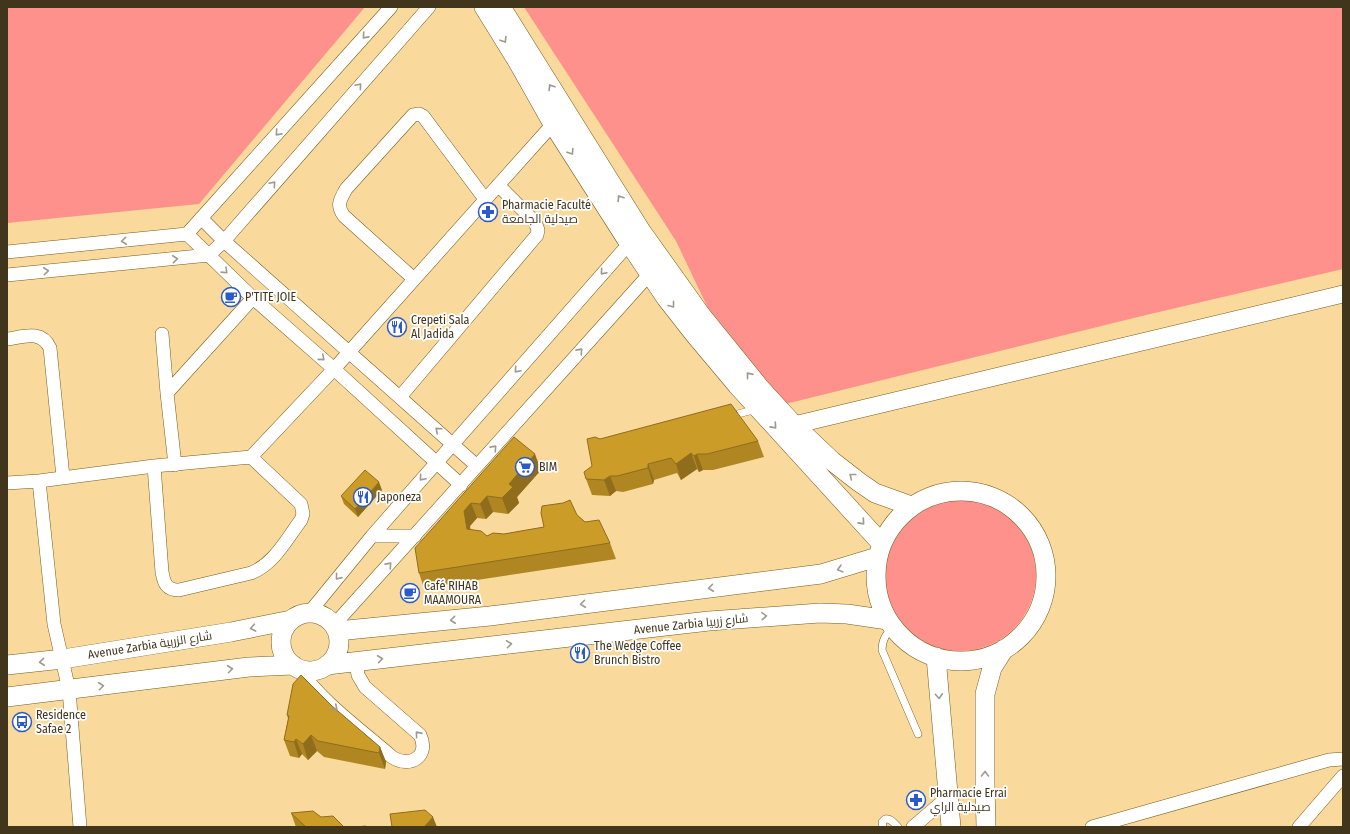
<svg xmlns="http://www.w3.org/2000/svg" width="1350" height="834" font-family="'Fira Sans Condensed',Cairo,sans-serif">
<style>
.green{fill:#fe918b}
.lines{fill:none;stroke-linecap:round;stroke-linejoin:round}
.service-casing{stroke:#785c1d;stroke-width:8}
.minor-casing{stroke:#785c1d;stroke-width:14}
.tertiary-casing{stroke:#785c1d;stroke-width:18}
.secondary-casing{stroke:#785c1d;stroke-width:20}
.service{stroke:#fff;stroke-width:7}
.minor{stroke:#fff;stroke-width:13}
.tertiary{stroke:#fff;stroke-width:17}
.secondary{stroke:#fff;stroke-width:19}
.wall{fill:#af8622}
.shaded-wall{fill:#8f6d1c}
.building{fill:#cc9c28;stroke:#8f6d1c}
.oneway{stroke:#a09a8e}
.labels{text-anchor:middle;stroke-width:3.5;stroke-linejoin:round;paint-order:stroke}
.poi-label{font-size:12px;fill:#41351c;stroke:#fff;text-anchor:start}
.street-label{font-size:12px;fill:#41351c;stroke:#fff}
</style>
<rect width="100%" height="100%" fill="#f9da9c"/>
<path class="green" d="M7,7H365L199,204L7,223Z
M524,7H1343V269L1146,315L757,411L676,241Z
M884 575a76 76 0 1 1 152 0a76 76 0 1 1-152 0Z"/>
<g class="lines">
<defs>
<path id="service" d="M730,416L757,409
M893,627C886,634 882,640 882,650L918,734
M883,827L882,822L885,819C891,818 894,823 898,827"/>
<path id="minor" d="M201,218L224,241L477,466
M187,234L253,298L334,369L461,485
M7,252L187,234L391,7
M7,275L209,255L224,241L429,7
M414,279L344,216C336,205 340,200 346,189L413,115L419,114L423,116L485,199
M162,334L167,393
M7,339C23,337 41,329 50,348L63,477
M400,397L537,235L538,230L535,222L498,185
M175,465L167,393L253,298
M154,466L162,572C164,583 166,590 179,590L251,573C274,564 286,540 301,520L303,514L301,504L251,457
M39,481L54,624L69,690L80,827
M7,483L39,481L154,466L251,457L334,369L553,124
M372,536H415
M309,613L372,536L634,238
M334,625L655,268
M299,669C324,704 360,729 392,757C410,769 430,756 420,735L365,687L358,675L356,662
M913,827L948,797
M1092,827L1329,760L1343,759
M1299,827L1343,776"/>
<path id="tertiary" d="M794,425L1343,294"/>
<path id="secondary" d="M484,7L518,62L553,124L629,243L666,298L695,335L737,385L882,544
M501,7L641,231L701,315L760,388L794,425L832,461L859,482L875,493L911,506
M876 576a85 85 0 1 1 170 0a85 85 0 1 1-170 0Z
M281 642a29 29 0 1 1 58 0a29 29 0 1 1-58 0Z
M337,631L490,616L821,574L877,557
M936,657L951,827
M7,665L63,659L231,632L291,620
M327,665L709,621L820,613L847,614L888,620
M7,697L249,667L293,665
M986,827L985,784V694L992,668L1004,649"/>
</defs>
<use href="#service" class="service-casing"/>
<use href="#minor" class="minor-casing"/>
<use href="#tertiary" class="tertiary-casing"/>
<use href="#secondary" class="secondary-casing"/>
<use href="#service" class="service"/>
<use href="#minor" class="minor"/>
<use href="#tertiary" class="tertiary"/>
<use href="#secondary" class="secondary"/>
</g>
<path class="wall" d="M514,437L541,470L517,497L519,503L508,514L493,512L486,519L477,518L470,526V529L487,536L504,534L544,527L577,515L610,543L616,559L424,588L419,573Z
M600,439L758,441L764,457L713,470H703L699,472L697,469L681,480L677,473L654,480L653,484L623,492L616,491L610,496L592,495L586,479L592,466Z
M382,490L358,517L344,504L341,496Z
M332,706L380,747L386,762L385,769L324,757L317,751L308,760L302,754L299,758L290,756L284,740L288,719L287,715Z
M291,813L344,827H296Z"/>
<path class="shaded-wall" d="M691,453L697,469L681,480L676,464Z
M535,454L541,470L517,497L519,503L508,514L502,498L509,484Z
M697,454L703,470L699,472L694,456Z
M648,464L654,480L653,484L648,468Z
M610,476L616,491L610,496L604,480Z
M379,482L382,490L358,517L355,509Z
M487,496L493,512L486,519L480,504Z
M471,503L477,518L470,526L473,545L467,529L464,511Z
M311,735L317,751L308,760L303,744Z
M296,739L302,754L299,758L294,742Z
M380,747L386,762L385,769L379,753Z
M433,817L437,827H424Z"/>
<path class="building" d="M731,404L758,441L707,454H697L694,456L691,453L676,464L671,458L648,464V468L617,476H610L604,480L586,479L584,472L592,466L587,439L595,437L600,439Z
M514,437L535,454L509,484L513,487L502,498L487,496L480,504L471,503L464,511L467,529L481,531L487,536L493,533L504,534L544,527L541,513L542,506L563,503L570,500L577,515L585,522L599,520L610,543L419,573L415,548Z
M365,470L379,482L355,509L341,496Z
M301,675L332,706L380,747L379,753L318,741L311,735L303,744L296,739L294,742L284,740L289,716L287,715L293,684Z
M425,810L433,817L424,827H392L390,814Z
M313,811L321,817L333,816L344,827H306L291,813Z
M366,826V827H356Z"/>
<defs><path id="oneway-chevron" d="M-2-3.5L2.5 0L-2 3.5" fill="none" stroke-width="1.6" stroke-linecap="round" stroke-linejoin="round"/></defs>
<g class="oneway">
<use href="#oneway-chevron" transform="translate(365 36) rotate(132)"/>
<use href="#oneway-chevron" transform="translate(504 40) rotate(58)"/>
<use href="#oneway-chevron" transform="translate(359 86) rotate(-49)"/>
<use href="#oneway-chevron" transform="translate(551 87) rotate(-122)"/>
<use href="#oneway-chevron" transform="translate(278 133) rotate(132)"/>
<use href="#oneway-chevron" transform="translate(571 152) rotate(58)"/>
<use href="#oneway-chevron" transform="translate(273 184) rotate(-49)"/>
<use href="#oneway-chevron" transform="translate(620 198) rotate(-122)"/>
<use href="#oneway-chevron" transform="translate(124 241) rotate(174)"/>
<use href="#oneway-chevron" transform="translate(175 259) rotate(-6)"/>
<use href="#oneway-chevron" transform="translate(46 271) rotate(-6)"/>
<use href="#oneway-chevron" transform="translate(225 271) rotate(44)"/>
<use href="#oneway-chevron" transform="translate(603 272) rotate(131)"/>
<use href="#oneway-chevron" transform="translate(672 305) rotate(52)"/>
<use href="#oneway-chevron" transform="translate(580 351) rotate(-48)"/>
<use href="#oneway-chevron" transform="translate(322 358) rotate(41)"/>
<use href="#oneway-chevron" transform="translate(517 370) rotate(131)"/>
<use href="#oneway-chevron" transform="translate(749 375) rotate(-129)"/>
<use href="#oneway-chevron" transform="translate(774 426) rotate(48)"/>
<use href="#oneway-chevron" transform="translate(438 430) rotate(-138)"/>
<use href="#oneway-chevron" transform="translate(494 448) rotate(-48)"/>
<use href="#oneway-chevron" transform="translate(852 476) rotate(-142)"/>
<use href="#oneway-chevron" transform="translate(422 478) rotate(131)"/>
<use href="#oneway-chevron" transform="translate(862 522) rotate(48)"/>
<use href="#oneway-chevron" transform="translate(389 565) rotate(-48)"/>
<use href="#oneway-chevron" transform="translate(840 569) rotate(165)"/>
<use href="#oneway-chevron" transform="translate(338 577) rotate(129)"/>
<use href="#oneway-chevron" transform="translate(711 588) rotate(173)"/>
<use href="#oneway-chevron" transform="translate(583 604) rotate(173)"/>
<use href="#oneway-chevron" transform="translate(764 616) rotate(-4)"/>
<use href="#oneway-chevron" transform="translate(453 620) rotate(174)"/>
<use href="#oneway-chevron" transform="translate(253 628) rotate(169)"/>
<use href="#oneway-chevron" transform="translate(509 644) rotate(-7)"/>
<use href="#oneway-chevron" transform="translate(380 659) rotate(-7)"/>
<use href="#oneway-chevron" transform="translate(42 662) rotate(174)"/>
<use href="#oneway-chevron" transform="translate(230 669) rotate(-7)"/>
<use href="#oneway-chevron" transform="translate(101 686) rotate(-7)"/>
<use href="#oneway-chevron" transform="translate(939 696) rotate(86)"/>
<use href="#oneway-chevron" transform="translate(335 708) rotate(41)"/>
<use href="#oneway-chevron" transform="translate(418 734) rotate(-129)"/>
<use href="#oneway-chevron" transform="translate(985 774) rotate(-90)"/>
</g>
<defs>
<symbol id="pharmacy-ring" viewBox="-11 -11 22 22"><circle r="9.5" fill="#fff" stroke="#2c5ac8" stroke-width="1.5"/><path d="M-2-6h4v4h4v4h-4v4h-4v-4h-4v-4h4Z" fill="#2c5ac8"/></symbol>
<symbol id="cafe-ring" viewBox="-11 -11 22 22"><circle r="9.5" fill="#fff" stroke="#2c5ac8" stroke-width="1.5"/><path d="M-5.5-4.5H6V0H3Q3 3.5 0 3.5H-2.5Q-5.5 3.5-5.5 0ZM3-3.2v2h1.7v-2ZM-6 4.5H4V6H-6Z" fill="#2c5ac8"/></symbol>
<symbol id="restaurant-ring" viewBox="-11 -11 22 22"><circle r="9.5" fill="#fff" stroke="#2c5ac8" stroke-width="1.5"/><path d="M-5-6h1v4h1v-4h1v4h1v-4h1v5L-1.5 .5V6h-2V.5L-5-1ZM5-6V6H3V1.5H1.5Q1.5-4 5-6Z" fill="#2c5ac8"/></symbol>
<symbol id="supermarket-ring" viewBox="-11 -11 22 22"><circle r="9.5" fill="#fff" stroke="#2c5ac8" stroke-width="1.5"/><path d="M-6-5.5h2.5l.6 2H6L4.5 2H-2.5L-4.4-4H-6ZM-1.5 3.2a1.3 1.3 0 1 0 .1 0ZM3 3.2a1.3 1.3 0 1 0 .1 0Z" fill="#2c5ac8"/></symbol>
<symbol id="bus-ring" viewBox="-11 -11 22 22"><circle r="9.5" fill="#fff" stroke="#2c5ac8" stroke-width="1.5"/><path d="M-5-6H5V4H4V6H2V4H-2V6H-4V4H-5ZM-3.5-4V0h7V-4ZM-3.5 1.2v1.5H-2V1.2ZM2 1.2v1.5H3.5V1.2Z" fill="#2c5ac8"/></symbol>
</defs>
<g fill-rule="evenodd">
<use href="#pharmacy-ring" x="477" y="201" width="22" height="22"/>
<use href="#cafe-ring" x="220" y="286" width="22" height="22"/>
<use href="#restaurant-ring" x="386" y="316" width="22" height="22"/>
<use href="#supermarket-ring" x="514" y="456" width="22" height="22"/>
<use href="#restaurant-ring" x="352" y="486" width="22" height="22"/>
<use href="#cafe-ring" x="399" y="582" width="22" height="22"/>
<use href="#restaurant-ring" x="569" y="642" width="22" height="22"/>
<use href="#bus-ring" x="11" y="711" width="22" height="22"/>
<use href="#pharmacy-ring" x="905" y="789" width="22" height="22"/>
</g>
<g class="labels">
<g class="poi-label">
<text x="502" y="209">Pharmacie Faculté<tspan x="502" dy="14">صيدلية الجامعة</tspan></text>
<text x="245" y="301">P'TITE JOIE</text>
<text x="411" y="324">Crepeti Sala<tspan x="411" dy="14">Al Jadida</tspan></text>
<text x="539" y="471">BIM</text>
<text x="377" y="501">Japoneza</text>
<text x="424" y="590">Café RIHAB<tspan x="424" dy="14">MAAMOURA</tspan></text>
<text x="594" y="650">The Wedge Coffee<tspan x="594" dy="14">Brunch Bistro</tspan></text>
<text x="36" y="719">Residence<tspan x="36" dy="14">Safae 2</tspan></text>
<text x="930" y="797">Pharmacie Errai<tspan x="930" dy="14">صيدلية الراي</tspan></text>
</g>
<g class="street-label">
<text transform="translate(691 624) rotate(-6)" y="4">Avenue Zarbia شارع زربيا</text>
<text transform="translate(150 645) rotate(-9)" y="4">Avenue Zarbia شارع الزربية</text>
</g>
</g>
<rect width="1350" height="834" fill="none" stroke="#41351c" stroke-width="16"/>
</svg>
